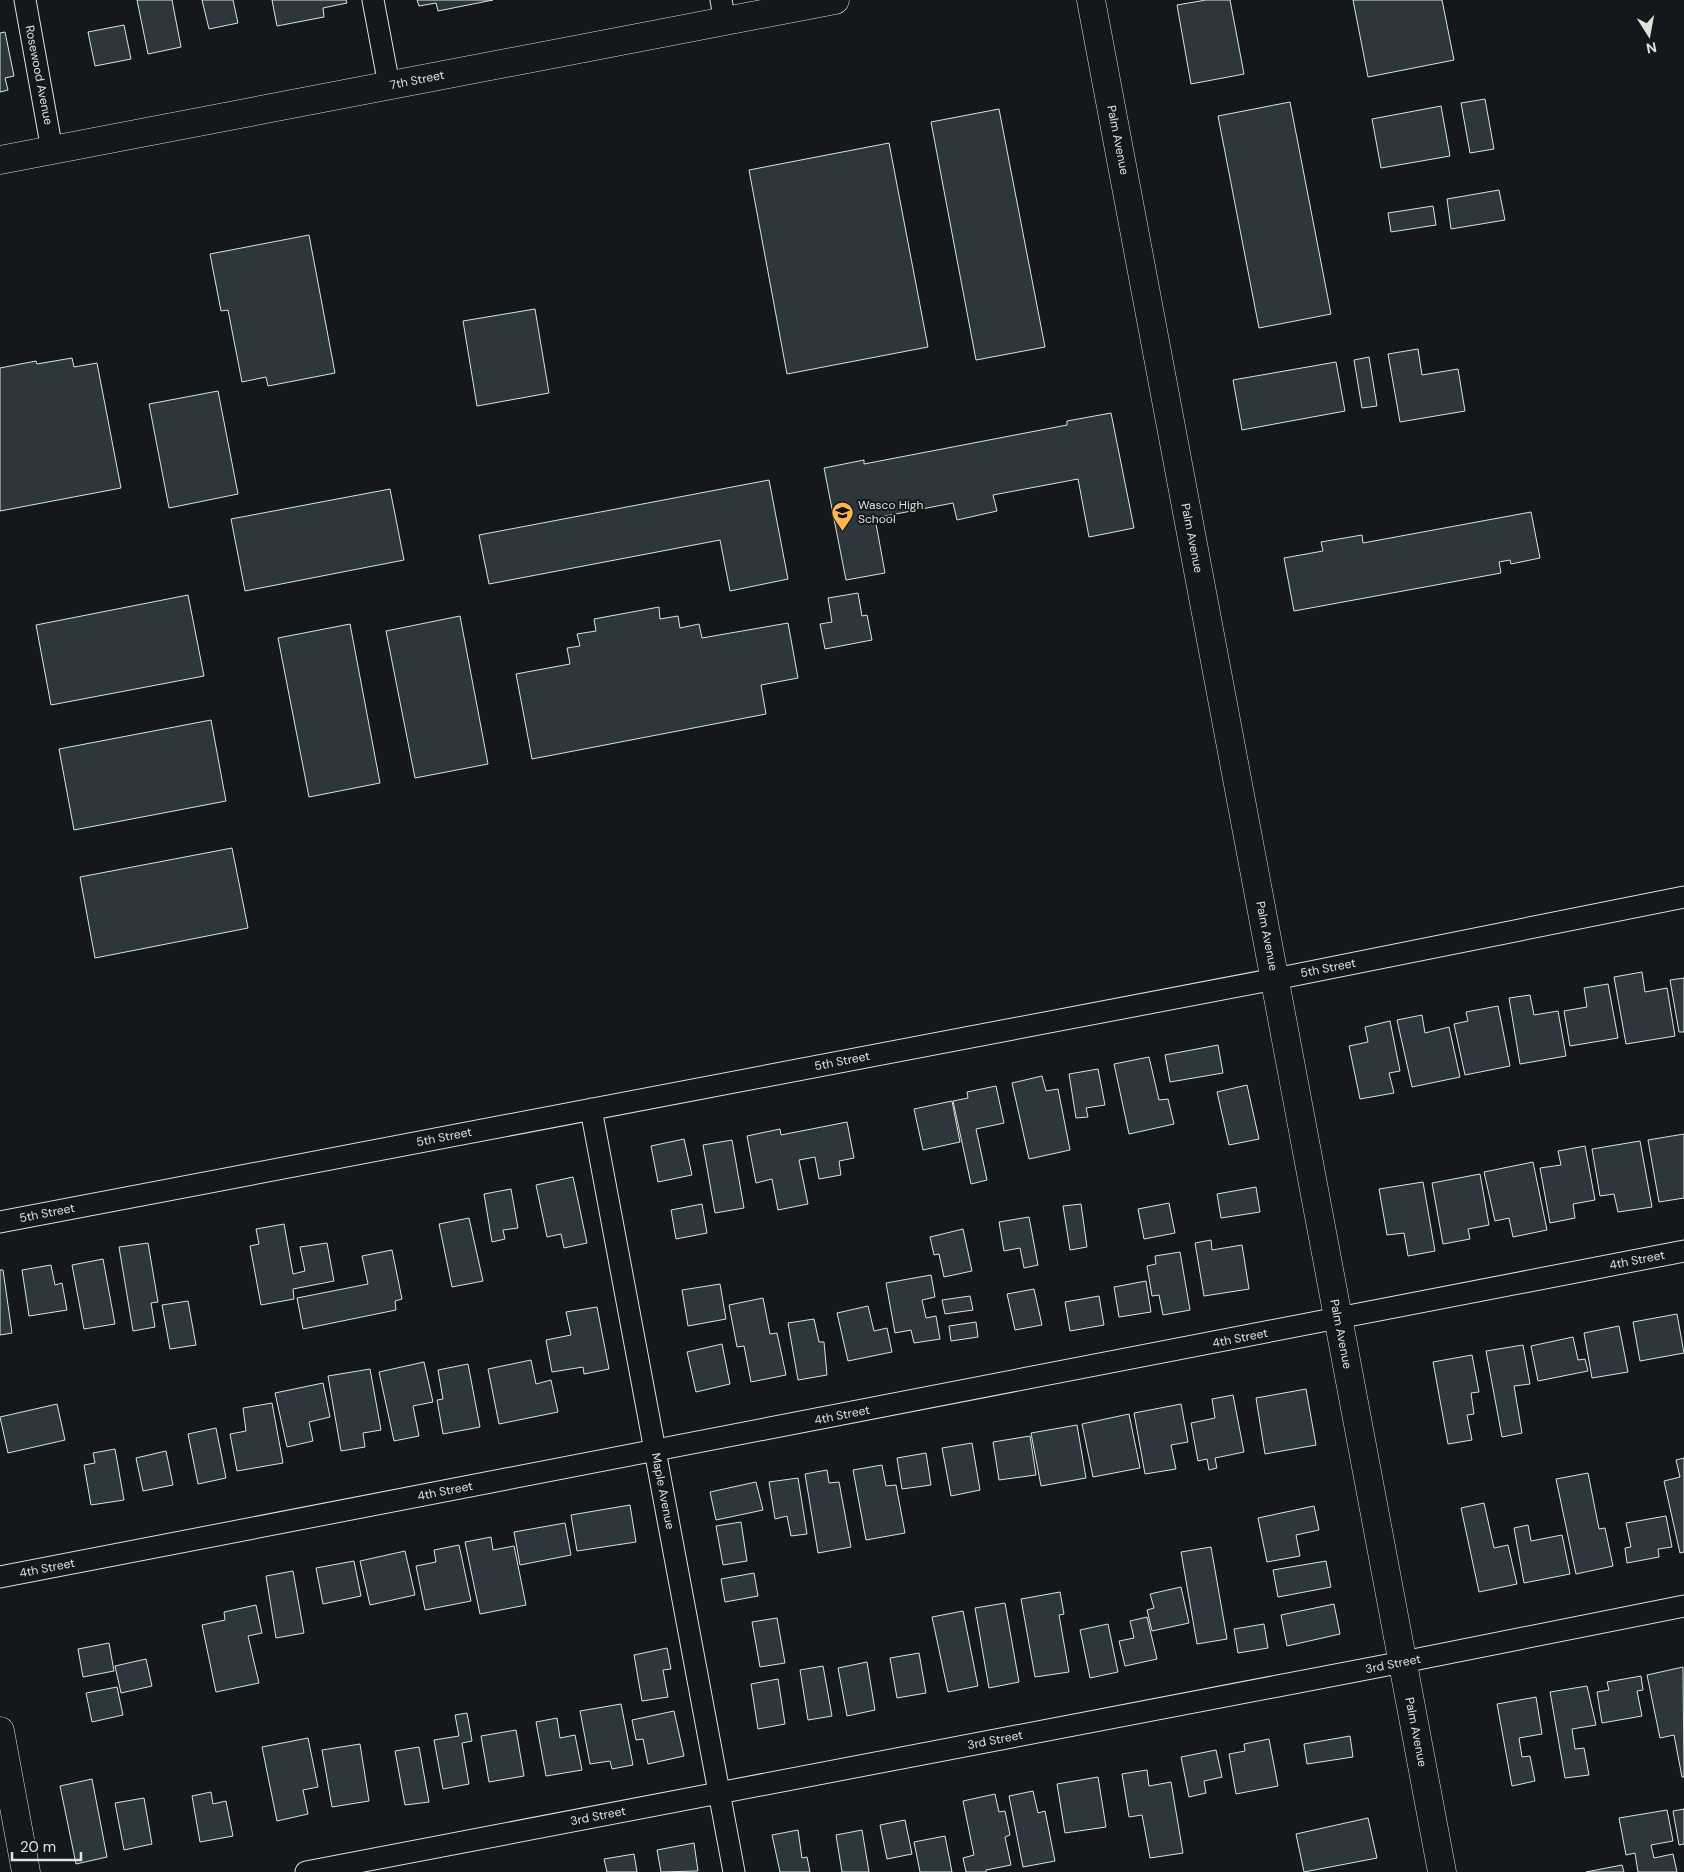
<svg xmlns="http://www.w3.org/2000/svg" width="1684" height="1872" font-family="'DM Sans',sans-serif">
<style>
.building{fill:#2c363c;stroke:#d8e6dc}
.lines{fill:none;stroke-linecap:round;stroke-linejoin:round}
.street-casing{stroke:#d8e6dc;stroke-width:23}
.secondary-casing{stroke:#d8e6dc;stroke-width:29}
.street{stroke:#14181c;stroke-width:21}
.secondary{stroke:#14181c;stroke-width:28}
.labels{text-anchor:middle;stroke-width:4;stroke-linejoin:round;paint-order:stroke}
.street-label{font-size:12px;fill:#d8e6dc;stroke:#14181c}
.poi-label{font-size:12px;fill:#d8e6dc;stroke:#14181c;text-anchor:start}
</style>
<rect width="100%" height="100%" fill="#14181c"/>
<path class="building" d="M137,0H172L181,47L148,54Z
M202,0H233L238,23L209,29Z
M272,0H346L347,3L323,8L324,17L277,26Z
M417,0H493L438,11L436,3L419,6Z
M1206,0H1230L1244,74L1191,84L1177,5Z
M1353,0H1442L1454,60L1368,77Z
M124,25L131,59L95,66L88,32Z
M5,32L14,76L5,78L8,90L0,92V33Z
M1485,99L1494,149L1470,153L1461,103Z
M1290,102L1331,314L1259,328L1218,116Z
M1441,106L1450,156L1381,168L1372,119Z
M999,109L1045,347L976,360L931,122Z
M889,143L928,347L787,374L749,170Z
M1499,190L1505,220L1451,229L1447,199Z
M1433,206L1436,225L1391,232L1388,213Z
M309,235L335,373L268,386L266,377L242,382L228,310L221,311L210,254Z
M535,309L549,393L477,406L463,321Z
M1418,349L1422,375L1458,369L1465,411L1400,422L1388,354Z
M1369,357L1377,406L1362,408L1354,360Z
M72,358L74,367L97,363L121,488L0,511V368L36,361L37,364Z
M1336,362L1345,411L1242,430L1233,380Z
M218,391L238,494L169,508L149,404Z
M1111,413L1134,528L1089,537L1078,479L993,495L997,511L957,520L953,503L875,518L885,573L846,580L824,468L864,460V464L1067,425V421Z
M769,480L788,579L730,591L720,540L489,584L479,535Z
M390,489L404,560L245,591L231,519Z
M1531,512L1540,558L1511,564L1510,560L1499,562L1501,573L1294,611L1284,558L1323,551L1321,542L1362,535L1363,543Z
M858,593L862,616L867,615L872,640L825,649L820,624L832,622L828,598Z
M188,595L204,676L51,705L36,625Z
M659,607L660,619L678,616L680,628L699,624L702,638L788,623L798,678L761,685L766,714L532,759L516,674L570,664L567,648L580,646L577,634L596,631L594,619Z
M460,616L488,764L415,778L386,631Z
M350,624L380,783L309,797L278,638Z
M211,720L226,801L74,830L59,749Z
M232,848L248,928L95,958L80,877Z
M1642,972L1645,992L1667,988L1675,1036L1626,1044L1614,977Z
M1684,978V1032H1679L1670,980Z
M1608,984L1618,1038L1570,1046L1564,1011L1587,1007L1584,988Z
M1530,995L1534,1015L1558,1011L1566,1056L1520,1064L1509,998Z
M1498,1006L1510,1066L1465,1075L1454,1024L1468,1021L1466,1012Z
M1422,1015L1425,1033L1449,1027L1460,1077L1412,1087L1397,1020Z
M1390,1021L1400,1071L1389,1073L1394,1093L1360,1099L1349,1046L1368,1042L1365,1027Z
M1218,1045L1223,1073L1170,1082L1165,1055Z
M1149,1057L1159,1100L1168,1099L1174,1124L1129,1134L1114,1064Z
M1098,1069L1105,1105L1086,1108L1088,1117L1076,1118L1069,1074Z
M1042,1076L1046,1091L1058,1089L1070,1150L1029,1159L1012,1083Z
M1247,1085L1259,1139L1229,1145L1217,1092Z
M996,1086L1004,1123L976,1129L987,1180L971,1184L953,1101L968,1098L967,1092Z
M952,1101L960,1142L923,1150L914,1109Z
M847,1122L854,1158L839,1161L841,1175L819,1179L815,1157L799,1160L808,1204L778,1210L772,1179L756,1183L747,1136L780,1129L781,1135Z
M1684,1134V1198L1659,1202L1648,1140Z
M684,1139L692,1175L658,1182L651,1146Z
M732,1140L744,1208L715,1213L703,1145Z
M1640,1141L1652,1207L1618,1212L1614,1194L1600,1196L1592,1149Z
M1585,1146L1595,1200L1573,1204L1575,1218L1550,1223L1540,1168L1561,1165L1558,1151Z
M1533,1162L1547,1230L1513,1237L1509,1218L1495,1221L1484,1172Z
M1480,1174L1489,1225L1468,1229L1470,1239L1443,1244L1432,1183Z
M573,1177L587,1243L564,1248L561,1234L547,1237L536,1185Z
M1423,1182L1435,1251L1408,1256L1404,1233L1387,1235L1379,1189Z
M1256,1187L1260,1212L1221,1218L1217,1194Z
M511,1189L518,1228L503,1230L505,1239L492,1242L484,1194Z
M1169,1203L1175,1233L1144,1239L1138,1209Z
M702,1204L707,1233L676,1239L671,1210Z
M1081,1204L1087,1247L1070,1250L1063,1206Z
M1029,1217L1038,1265L1024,1268L1020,1248L1004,1251L999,1222Z
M469,1218L483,1281L452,1287L439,1224Z
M284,1224L293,1274L305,1271L300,1247L327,1243L334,1281L293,1289L294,1299L261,1305L250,1246L259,1244L256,1229Z
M963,1229L972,1271L944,1277L939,1254L934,1255L930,1237Z
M1211,1240L1212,1250L1242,1245L1249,1289L1204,1296L1195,1243Z
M148,1243L158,1302L151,1303L155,1327L133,1331L119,1247Z
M392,1250L402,1299L395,1301L396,1310L303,1329L297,1298L368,1284L362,1256Z
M1180,1252L1190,1310L1163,1315L1159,1295L1152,1296L1147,1266L1156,1264L1155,1256Z
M103,1259L115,1324L84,1329L72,1265Z
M51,1265L55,1285L62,1283L67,1310L29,1316L22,1270Z
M0,1270H3L12,1333L0,1335Z
M931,1275L935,1297L922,1300L926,1318L936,1316L940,1339L914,1343L911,1330L895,1333L886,1283Z
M1146,1281L1151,1312L1119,1317L1114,1287Z
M720,1284L726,1319L688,1326L682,1290Z
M1034,1289L1042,1325L1015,1330L1007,1294Z
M970,1296L973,1310L945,1314L942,1300Z
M1099,1296L1104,1325L1070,1331L1065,1302Z
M763,1298L770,1334L777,1333L786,1375L751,1382L744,1346L737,1347L729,1305Z
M188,1301L196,1345L170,1349L162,1305Z
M868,1306L874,1331L887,1328L892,1352L848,1361L837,1313Z
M597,1307L609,1369L584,1374L583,1367L552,1372L546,1340L571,1335L566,1312Z
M1677,1314L1684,1353L1640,1361L1633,1322Z
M814,1319L819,1342H824L827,1375L798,1380L788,1323Z
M976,1322L978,1337L951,1341L949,1326Z
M1619,1326L1628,1372L1592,1378L1584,1333Z
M1573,1337L1578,1360L1585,1359L1588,1371L1538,1381L1531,1346Z
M722,1344L730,1384L696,1392L687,1352Z
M1523,1345L1530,1384L1514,1386L1522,1433L1502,1437L1486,1351Z
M1472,1355L1479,1392L1471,1393L1474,1414L1467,1415L1472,1440L1448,1444L1433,1362Z
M531,1360L536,1384L551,1380L558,1412L499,1424L488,1369Z
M424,1362L433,1402L413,1406L419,1436L394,1441L379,1372Z
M468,1364L480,1427L443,1434L437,1400L443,1399L438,1370Z
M370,1369L381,1430L363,1433L365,1447L341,1451L328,1376Z
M323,1383L330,1417L309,1422L313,1441L287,1447L275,1393Z
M1306,1389L1316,1445L1265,1454L1256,1398Z
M1233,1395L1244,1452L1215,1458L1217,1468L1209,1470L1207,1459L1198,1461L1191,1423L1215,1418L1212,1399Z
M272,1403L283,1463L237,1471L230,1434L246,1431L243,1408Z
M57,1404L65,1440L8,1453L0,1417Z
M1181,1404L1188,1442L1171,1445L1176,1469L1145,1474L1134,1413Z
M1129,1414L1140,1468L1093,1477L1082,1424Z
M1077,1425L1086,1478L1041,1486L1031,1433Z
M216,1428L226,1478L198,1484L188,1434Z
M1030,1436L1036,1475L999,1480L993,1442Z
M972,1443L980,1490L951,1496L942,1448Z
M115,1449L124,1500L91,1505L84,1465L95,1463L93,1453Z
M166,1451L173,1485L143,1491L136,1458Z
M926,1453L931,1485L902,1489L897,1458Z
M1684,1458V1552L1680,1553L1664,1481L1680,1477L1676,1460Z
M882,1465L886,1486L896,1485L905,1533L866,1540L853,1470Z
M827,1470L829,1483L839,1482L851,1547L818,1553L805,1474Z
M1588,1473L1599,1529L1605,1528L1613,1566L1576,1574L1556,1479Z
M798,1478L807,1534L791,1536L787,1516L775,1519L769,1482Z
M756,1482L763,1510L716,1520L710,1492Z
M1484,1503L1494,1548L1508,1545L1517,1584L1479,1592L1461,1508Z
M630,1505L636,1542L577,1551L571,1515Z
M1314,1506L1319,1530L1296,1535L1300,1556L1267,1562L1258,1518Z
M1666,1516L1672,1547L1658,1549L1659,1557L1627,1563L1625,1548L1631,1547L1626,1523Z
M741,1522L747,1561L723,1565L716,1526Z
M565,1523L571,1555L520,1565L514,1532Z
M1528,1525L1531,1541L1562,1535L1570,1574L1524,1583L1514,1528Z
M491,1537L493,1550L514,1546L526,1605L480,1614L465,1542Z
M459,1545L471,1601L425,1610L416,1566L436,1562L434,1550Z
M1211,1547L1227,1639L1197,1644L1181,1552Z
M405,1551L415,1595L370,1605L360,1561Z
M354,1561L361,1596L323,1604L316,1568Z
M1326,1561L1331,1587L1278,1597L1273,1570Z
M293,1571L304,1633L276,1638L266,1576Z
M754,1573L758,1596L725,1602L721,1579Z
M1181,1587L1189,1623L1152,1631L1147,1610L1154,1608L1150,1594Z
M1060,1592L1064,1614L1059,1615L1069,1672L1035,1677L1021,1599Z
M1005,1603L1019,1682L989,1688L975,1608Z
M1334,1604L1340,1634L1287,1646L1281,1615Z
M256,1605L262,1633L248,1636L259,1683L216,1692L202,1625L225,1620L224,1612Z
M963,1611L978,1686L948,1692L932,1617Z
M1147,1617L1157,1659L1125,1666L1119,1641L1134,1638L1130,1621Z
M777,1618L785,1663L760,1667L752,1622Z
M1108,1624L1118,1672L1090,1678L1080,1630Z
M1264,1624L1268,1648L1238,1653L1234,1629Z
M109,1643L114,1671L83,1677L78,1649Z
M667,1648L671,1669L663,1670L668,1697L642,1701L634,1655Z
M919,1653L926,1693L897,1698L890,1658Z
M146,1659L152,1686L121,1693L115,1666Z
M867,1662L875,1710L847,1716L838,1668Z
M823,1666L832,1716L808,1720L800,1670Z
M1683,1667L1684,1777H1682L1674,1735L1660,1738L1647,1675Z
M1641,1676L1643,1690L1637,1691L1642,1716L1602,1723L1597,1692L1609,1690L1607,1682Z
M778,1679L785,1724L758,1729L751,1684Z
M1587,1686L1596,1725L1572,1729L1575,1749L1584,1748L1589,1775L1565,1778L1550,1692Z
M117,1687L123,1715L92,1722L86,1693Z
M1536,1697L1542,1734L1519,1738L1522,1757L1530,1756L1535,1781L1512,1786L1497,1704Z
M621,1704L633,1765L612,1769L610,1761L590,1764L580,1711Z
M674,1711L684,1756L648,1764L643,1739L636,1740L632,1720Z
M467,1713L472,1741L462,1743L469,1784L443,1789L434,1740L459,1736L455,1715Z
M557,1718L560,1738L575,1735L582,1770L546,1776L536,1722Z
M516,1730L524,1776L489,1782L481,1736Z
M1350,1736L1353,1757L1307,1764L1304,1744Z
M308,1738L318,1787L303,1790L308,1814L277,1821L262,1747Z
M1269,1739L1278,1786L1236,1794L1229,1754L1245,1751L1244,1744Z
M360,1744L369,1801L332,1807L322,1750Z
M419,1747L429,1802L405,1805L395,1751Z
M1216,1750L1222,1777L1204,1781L1206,1793L1189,1797L1181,1757Z
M1147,1770L1149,1786L1171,1782L1183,1853L1150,1858L1142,1815L1129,1817L1122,1774Z
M1098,1777L1106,1827L1065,1833L1057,1784Z
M92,1779L107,1857L76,1864L60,1786Z
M1033,1791L1038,1813L1045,1811L1055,1861L1023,1867L1009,1796Z
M211,1792L213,1804L226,1801L233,1836L200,1842L192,1796Z
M995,1794L999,1812L1005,1811L1010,1835L1005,1837L1011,1865L986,1870V1872H966L963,1858L974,1855L963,1801Z
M144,1798L152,1844L124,1850L115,1803Z
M1684,1809V1844L1679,1845L1673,1811Z
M1667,1810L1673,1841L1651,1845L1654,1858L1673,1854L1677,1872H1638L1635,1853L1626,1855L1619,1818Z
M1368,1818L1377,1858L1304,1872L1296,1834Z
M905,1820L912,1854L887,1859L880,1825Z
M798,1830L802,1858L807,1857L810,1872H780L772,1835Z
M862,1830L869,1872H842L836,1835Z
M945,1836L952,1872H920L914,1842Z
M694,1843L698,1871L661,1872L657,1850Z
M634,1854L637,1872H607L604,1859Z
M1622,1865L1624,1872H1586Z"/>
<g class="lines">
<defs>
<path id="street" d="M25,0L52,150
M373,0L389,85
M721,0L725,21
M591,1109L734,1872
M0,1222L1275,979L1684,897
M0,1577L1684,1251
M306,1872L1403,1662L1684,1606"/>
<path id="secondary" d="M1091,0L1442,1872
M0,160L835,0
M0,1731L26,1872"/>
</defs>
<use href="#street" class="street-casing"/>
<use href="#secondary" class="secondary-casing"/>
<use href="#street" class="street"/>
<use href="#secondary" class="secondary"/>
</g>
<defs>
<symbol id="school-pin" viewBox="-11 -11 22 30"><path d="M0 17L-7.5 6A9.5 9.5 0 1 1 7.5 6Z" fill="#ffb74d" stroke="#14181c"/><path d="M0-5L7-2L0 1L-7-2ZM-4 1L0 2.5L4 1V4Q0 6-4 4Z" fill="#111"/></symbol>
</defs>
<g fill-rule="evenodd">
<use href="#school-pin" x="830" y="500" width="25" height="34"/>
</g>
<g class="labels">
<g class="street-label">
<text transform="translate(39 75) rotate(79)" y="4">Rosewood Avenue</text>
<text transform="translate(417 80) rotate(-11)" y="4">7th Street</text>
<text transform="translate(1118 140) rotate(79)" y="4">Palm Avenue</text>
<text transform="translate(1192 538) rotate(79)" y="4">Palm Avenue</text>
<text transform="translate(1267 936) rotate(79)" y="4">Palm Avenue</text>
<text transform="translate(1328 968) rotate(-11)" y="4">5th Street</text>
<text transform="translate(842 1061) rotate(-11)" y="4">5th Street</text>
<text transform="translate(444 1137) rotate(-11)" y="4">5th Street</text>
<text transform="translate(47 1213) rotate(-11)" y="4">5th Street</text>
<text transform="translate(1637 1260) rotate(-11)" y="4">4th Street</text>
<text transform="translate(1341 1334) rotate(79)" y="4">Palm Avenue</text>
<text transform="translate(1240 1338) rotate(-11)" y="4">4th Street</text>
<text transform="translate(842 1415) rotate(-11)" y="4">4th Street</text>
<text transform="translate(445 1491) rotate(-11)" y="4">4th Street</text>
<text transform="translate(663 1491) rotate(79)" y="4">Maple Avenue</text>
<text transform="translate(47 1568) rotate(-11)" y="4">4th Street</text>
<text transform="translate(1393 1664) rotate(-11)" y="4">3rd Street</text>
<text transform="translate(1416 1732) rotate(79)" y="4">Palm Avenue</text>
<text transform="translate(995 1740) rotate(-11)" y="4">3rd Street</text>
<text transform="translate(598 1816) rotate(-11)" y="4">3rd Street</text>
</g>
<g class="poi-label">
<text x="858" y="509">Wasco High<tspan x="858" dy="14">School</tspan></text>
</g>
</g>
<g transform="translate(1649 35) rotate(169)" stroke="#14181c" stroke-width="4" paint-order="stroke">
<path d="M0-4L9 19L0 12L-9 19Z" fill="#d8e6dc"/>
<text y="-8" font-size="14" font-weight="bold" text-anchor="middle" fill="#d8e6dc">N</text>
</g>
<path d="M12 1852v8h69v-8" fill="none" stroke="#d8e6dc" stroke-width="2.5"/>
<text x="20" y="1852" font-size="15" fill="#d8e6dc" stroke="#14181c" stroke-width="4" paint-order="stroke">20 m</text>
</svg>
